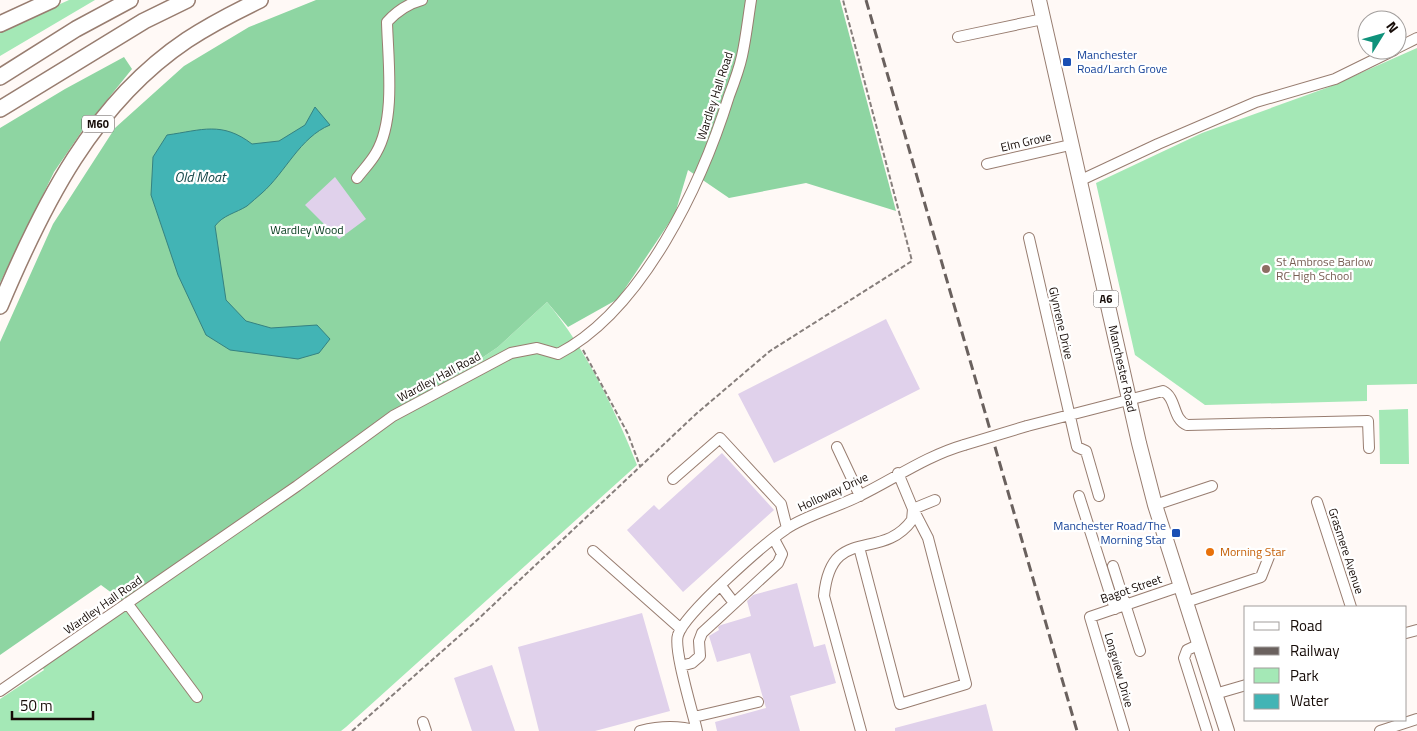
<svg xmlns="http://www.w3.org/2000/svg" width="1417" height="731" font-family="'Titillium Web',sans-serif">
<style>
.green{fill:#a4e8b6}
.forest{fill:#8ed5a2}
.water{fill:#42b4b5;stroke:#358281}
.building{fill:#e0d1eb}
.lines{fill:none;stroke-linecap:round;stroke-linejoin:round}
.minor-casing{stroke:#987d70;stroke-width:12}
.major-casing{stroke:#987d70;stroke-width:16}
.highway-casing{stroke:#987d70;stroke-width:18}
.path{stroke:#867e7b;stroke-width:2;stroke-dasharray:5 2.5;stroke-linecap:butt}
.minor{stroke:#fff;stroke-width:10}
.major{stroke:#fff;stroke-width:14}
.highway{stroke:#fff;stroke-width:15}
.rail{stroke:#6a615e;stroke-width:3;stroke-dasharray:10 5;stroke-linecap:butt}
.minor-bridge-casing{stroke:#987d70;stroke-width:12;stroke-linecap:butt}
.minor-bridge{stroke:#fff;stroke-width:10}
.transit-dot{fill:#1a4fb4;stroke:#fff;stroke-width:2}
.education-dot{fill:#8d6e63;stroke:#fff;stroke-width:2}
.food-dot{fill:#e8710a;stroke:#fff;stroke-width:2}
.labels{text-anchor:middle;stroke-width:4.5;stroke-linejoin:round;paint-order:stroke}
.shield{fill:#fff;stroke:#5c5552;stroke-width:1}
.shield-label{font-size:11px;font-weight:bold;fill:#160c08}
.transit-label{font-size:12px;fill:#164399;stroke:#fff;text-anchor:start}
.street-label{font-size:12px;fill:#160c08;stroke:#fff}
.park-label{font-size:12px;fill:#003718;stroke:#fff}
.education-label{font-size:12px;fill:#785e54;stroke:#fff;text-anchor:start}
.food-label{font-size:12px;fill:#c56008;stroke:#fff;text-anchor:start}
.water-label{font-size:14px;font-style:italic;fill:#144647;stroke:#fff}
</style>
<rect width="100%" height="100%" fill="#fff9f6"/>
<path class="green" d="M69,0H95L0,56V31Z
M1417,48V384L1367,385V401L1205,405L1135,355L1096,183L1202,133L1329,87Z
M547,302C584,346 616,411 637,465L346,727L341,731H0V699L44,670L39,661L498,347Z
M1408,409L1409,464H1380L1379,410Z"/>
<path class="forest" d="M316,0H840L896,211L806,183L729,198L688,170L675,214L618,299L568,327L547,302L498,347L124,602L101,585L0,655V342L53,224L115,128L184,66L249,27Z
M124,57L132,69L82,131L54,172L0,283V128L65,89Z"/>
<path class="water" d="M315,107L330,125C300,137 285,173 262,193C257,197 252,202 247,206C236,213 223,215 215,226L226,300L246,321L271,328L317,325L330,339L319,353L298,359L230,350L206,335L178,275L151,195L153,157L167,135C202,130 222,121 252,144L279,141L305,125Z"/>
<path class="building" d="M335,177L366,219L339,239L305,205Z
M886,319L920,389L774,463L738,394Z
M722,453L774,510L683,592L627,530L654,505L659,510Z
M797,583L814,647L825,644L836,683L790,696L800,731H717L715,722L766,708L750,653L717,662L709,636L719,630L718,627L721,625L751,616L747,601L753,595Z
M642,613L670,711L595,731H539L518,647Z
M492,665L515,731H472L454,678Z
M986,704L993,731H895V728Z"/>
<g class="lines">
<defs>
<path id="minor" d="M958,37L1043,19
M1397,48L1417,38
M987,164L1070,145
M357,178C363,170 371,162 376,153C396,119 388,61 387,22C397,11 407,4 422,0
M1079,181L1158,144L1256,102L1335,79L1394,50
M1029,238L1077,447L1086,451L1099,496
M1027,426L1163,391C1177,398 1172,419 1187,425L1368,421L1369,448
M837,447L860,496
M673,479L720,438L781,504L787,528
M1079,496L1115,609
M1317,502L1351,607
M1155,505L1212,486
M859,547L900,704L966,684L928,538L913,509L935,500
M593,551L681,629
M1113,566L1140,651
M721,586L734,603
M1186,602L1261,577L1270,554
M127,603L197,697
M1406,633L1417,630
M1200,644L1187,650L1184,658L1207,731
M681,666L692,663L700,656L699,641L702,633L778,563L782,554L774,539
M0,691L297,486L393,416L511,353L537,348L558,354C643,310 702,183 729,96C734,83 739,70 742,56C746,38 748,19 751,0
M1215,694L1246,685
M694,717L758,702
M423,722L426,731
M640,731C660,726 678,725 697,731
M697,731C693,713 673,649 678,635C684,614 765,543 786,529C804,516 838,507 859,496C894,479 926,456 964,445
M861,731L824,596C831,523 881,563 912,520L913,509L898,473
M1124,731L1090,617L1181,586
M1380,731L1417,719"/>
<g id="major">
<path id="s1" d="M1039,0L1139,443L1155,505L1227,731"/>
</g>
<path id="highway" d="M0,24L52,0
M0,77L76,29L130,0
M0,109L144,21L187,0
M0,306C43,204 93,103 187,40C210,25 235,12 260,0"/>
</defs>
<use href="#minor" class="minor-casing"/>
<use href="#major" class="major-casing"/>
<use href="#highway" class="highway-casing"/>
<path class="path" d="M583,350L628,434L640,466
M352,731L474,623L696,414L770,351L912,261L843,0"/>
<use href="#minor" class="minor"/>
<use href="#major" class="major"/>
<use href="#highway" class="highway"/>
<path class="rail" d="M866,0L1077,731"/>
<defs>
<path id="minor-bridge" d="M964,445L1027,426"/>
</defs>
<use href="#minor-bridge" class="minor-bridge-casing"/>
<use href="#minor-bridge" class="minor-bridge"/>
</g>
<g class="transit-dot">
<rect x="1062" y="57" width="10" height="10" rx="2.5"/>
<rect x="1171" y="528" width="10" height="10" rx="2.5"/>
</g>
<circle class="education-dot" cx="1266" cy="269" r="5"/>
<circle class="food-dot" cx="1210" cy="552" r="5"/>
<g class="labels">
<g class="shield">
<rect x="82" y="115.5" width="32" height="17" rx="4"/>
<rect x="1093.5" y="290.5" width="25" height="17" rx="4"/>
</g>
<g class="shield-label">
<text x="98" y="128">M60</text>
<text x="1106" y="303">A6</text>
</g>
<g class="transit-label">
<text x="1077" y="59">Manchester<tspan x="1077" dy="14">Road/Larch Grove</tspan></text>
<text x="1166" y="530" text-anchor="end">Manchester Road/The<tspan x="1166" dy="14">Morning Star</tspan></text>
</g>
<g class="street-label">
<text transform="translate(715 96) rotate(-72)" y="4">Wardley Hall Road</text>
<text transform="translate(1026 142) rotate(-13)" y="4">Elm Grove</text>
<text transform="translate(1061 323) rotate(77)" y="4">Glynrene Drive</text>
<text dy="4" stroke="none"><textPath href="#s1" startOffset="378">Manchester Road</textPath></text>
<text transform="translate(439 377) rotate(-28)" y="4">Wardley Hall Road</text>
<text transform="translate(833 492) rotate(-25)" y="4">Holloway Drive</text>
<text transform="translate(1346 551) rotate(72)" y="4">Grasmere Avenue</text>
<text transform="translate(1131 589) rotate(-19)" y="4">Bagot Street</text>
<text transform="translate(103 605) rotate(-35)" y="4">Wardley Hall Road</text>
<text transform="translate(1119 670) rotate(74)" y="4">Longview Drive</text>
</g>
<g class="park-label">
<text x="307" y="234">Wardley Wood</text>
</g>
<g class="education-label">
<text x="1276" y="266">St Ambrose Barlow<tspan x="1276" dy="14">RC High School</tspan></text>
</g>
<g class="food-label">
<text x="1220" y="556">Morning Star</text>
</g>
<g class="water-label">
<text x="200" y="182">Old Moat</text>
</g>
</g>
<rect x="1244" y="606" width="162" height="115" fill="#ffffff" stroke="#a29e9c"/>
<rect x="1254" y="622" width="25" height="8" fill="#ffffff" stroke="#a29e9c"/>
<text x="1290" y="631" font-size="15" fill="#160c08">Road</text>
<rect x="1254" y="647" width="25" height="8" fill="#6a615e" stroke="#a29e9c"/>
<text x="1290" y="656" font-size="15" fill="#160c08">Railway</text>
<rect x="1254" y="668" width="25" height="15" fill="#a4e8b6" stroke="#a29e9c"/>
<text x="1290" y="681" font-size="15" fill="#160c08">Park</text>
<rect x="1254" y="694" width="25" height="15" fill="#42b4b5" stroke="#a29e9c"/>
<text x="1290" y="706" font-size="15" fill="#160c08">Water</text>
<g transform="translate(1382 35) rotate(53)"><circle r="24" fill="#ffffff" stroke="#a29e9c"/>
<path d="M0-4L9 19L0 12L-9 19Z" fill="#0f927b"/>
<text y="-8" font-size="14" font-weight="bold" text-anchor="middle" fill="#160c08">N</text>
</g>
<path d="M12 711v8h81v-8" fill="none" stroke="#160c08" stroke-width="2.5"/>
<text x="20" y="711" font-size="15" fill="#160c08" stroke="#ffffff" stroke-width="4" paint-order="stroke">50 m</text>
</svg>
